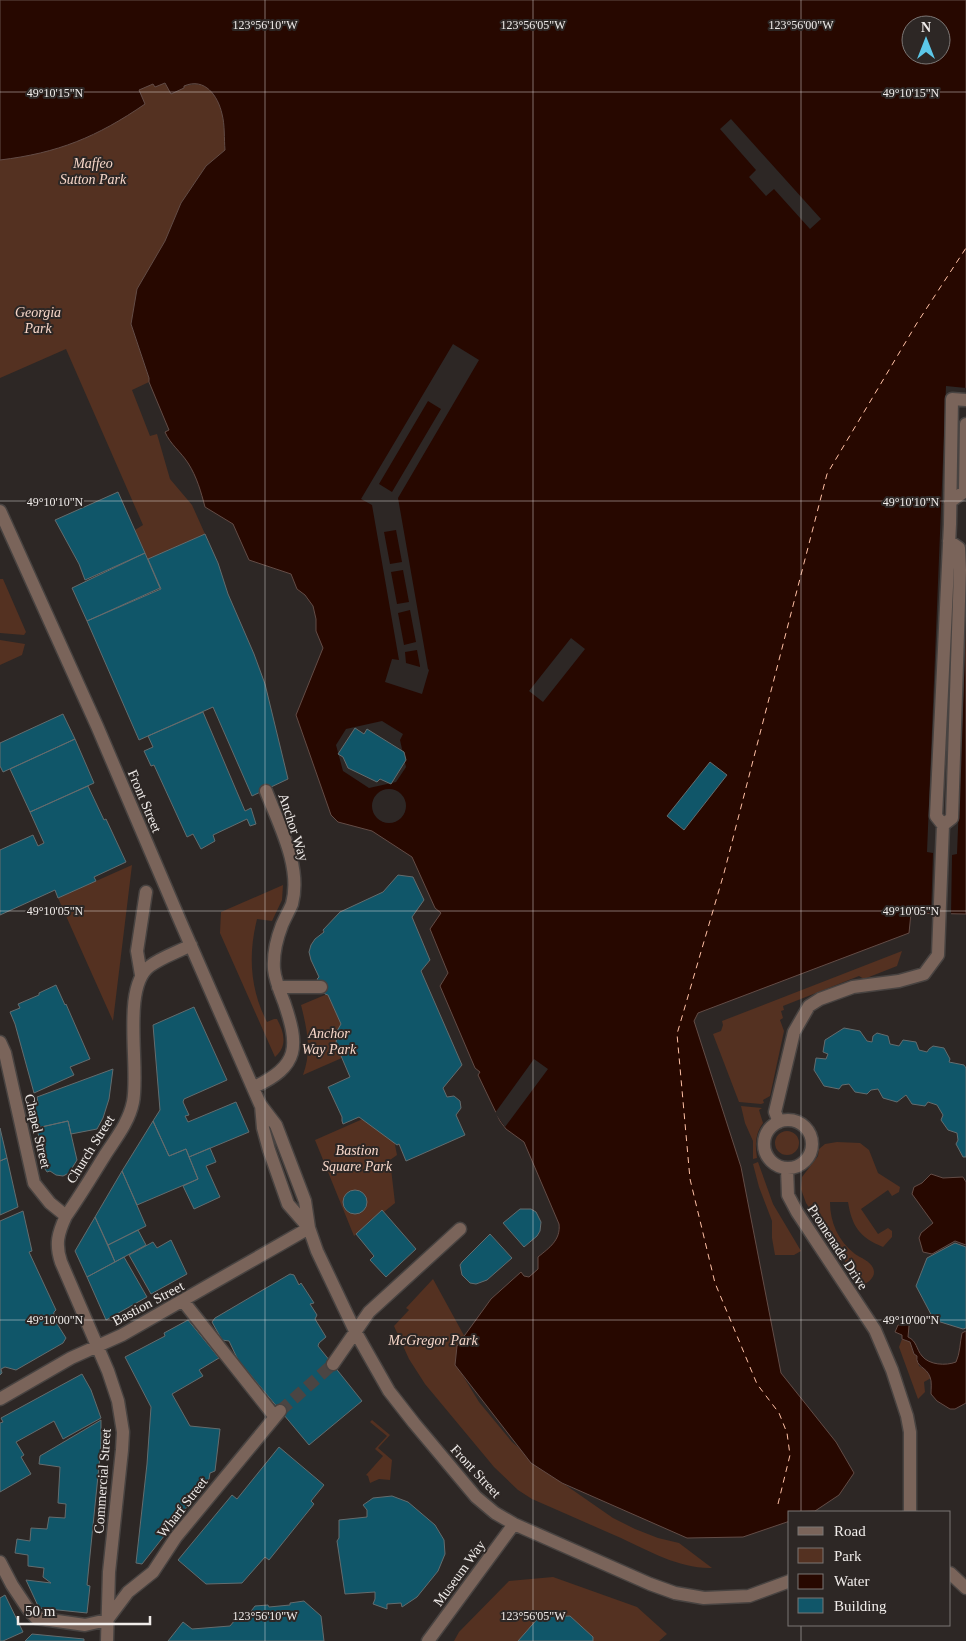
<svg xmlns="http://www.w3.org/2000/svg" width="966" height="1641" font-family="'Times New Roman',serif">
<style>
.green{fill:#543121}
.water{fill:#270800;stroke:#634c46;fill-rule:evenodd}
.pier{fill:#2d2725;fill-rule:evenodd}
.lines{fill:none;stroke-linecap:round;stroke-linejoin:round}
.ferry{stroke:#ffc0a5;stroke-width:1;stroke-dasharray:6 5;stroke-linecap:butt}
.building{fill:#105669;stroke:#646c6e}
.minor-tunnel{stroke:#4a4543;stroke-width:12;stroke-dasharray:12 6;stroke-linecap:butt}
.minor-casing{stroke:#484341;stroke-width:15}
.minor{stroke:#7a645a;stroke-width:12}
.ticks{fill:none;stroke:#f0ecea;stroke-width:1;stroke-opacity:0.45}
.labels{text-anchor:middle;stroke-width:4;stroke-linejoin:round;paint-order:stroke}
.park-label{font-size:14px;font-style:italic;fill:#f7d7c9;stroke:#2d2725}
.street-label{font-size:14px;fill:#f0ecea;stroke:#2d2725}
.ticks-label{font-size:12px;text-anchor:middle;fill:#f0ecea;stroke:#2d2725;stroke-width:4;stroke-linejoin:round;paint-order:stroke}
</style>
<rect width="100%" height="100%" fill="#2d2725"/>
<path class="green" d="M0,0L138,89C158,82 161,84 181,86C188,86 195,82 204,86C225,94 224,131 225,150L206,166L181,203L131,324L149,378V382L132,390L150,436L157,434L170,479L192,505L205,534L148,559L135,530L143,525L66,349L0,378Z
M0,579H3L26,632L24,635L0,633Z
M0,640L25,644L22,655L0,665Z
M132,865L113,1021L58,898Z
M283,885L282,900L272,921L257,919C248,955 250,989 267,1022L274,1019H277C284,1032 288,1046 275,1057L220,933L221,912Z
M902,951L897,966L864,979L859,976L783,1006L784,1010L781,1011L783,1018L780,1020L784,1031L770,1096L763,1100L764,1103L761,1104L739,1102L713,1034L721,1031L723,1025L722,1021Z
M332,992L351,1054L303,1075C312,1051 307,1029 301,1005Z
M741,1106L762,1108L759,1110L763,1123C755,1134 755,1145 757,1158L753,1159V1141L745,1123Z
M365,1118L390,1120L397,1155L390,1160L395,1203L354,1236L315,1140Z
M775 1143a12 12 0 1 1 24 0a12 12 0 1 1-24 0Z
M837,1142L860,1143L869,1150L878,1173L900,1187L899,1192L892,1196L888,1190L861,1209L878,1234L888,1228L892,1231V1237L883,1247C859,1237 852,1226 848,1202H830C830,1222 838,1241 855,1254C861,1258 870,1261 873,1268C877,1277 868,1283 861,1286L806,1203L801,1189L802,1177L818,1156L819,1149L825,1144Z
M758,1162L773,1204L801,1251L794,1255H775L772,1238V1221L759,1187L753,1164Z
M433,1279L467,1341L459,1366L463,1376L479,1402L512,1442L551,1475L613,1518L635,1529L658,1538L679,1543L712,1568C680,1569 649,1551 621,1538C591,1525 562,1512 532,1499L518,1490L494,1467L425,1384L409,1359L394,1326L409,1310L406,1308Z
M902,1339L910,1342L914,1354L917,1356L919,1366L926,1370L931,1378L924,1382L925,1392L918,1399L899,1347Z
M372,1420L390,1435L378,1448L392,1460L390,1480L379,1479L370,1483L368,1476L366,1475L383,1456L375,1449L387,1436L370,1422Z
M553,1577L637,1607L667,1634L659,1641H454L459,1632L509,1581Z"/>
<path class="water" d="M0,0H966V914L911,913L909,933L698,1013L694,1021L741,1167L781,1373L836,1442L854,1473L839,1495L815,1511L790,1512V1521L743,1537L687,1538L562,1483L531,1463L455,1365L457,1346L491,1299L521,1272L524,1276L529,1277L538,1269V1257C549,1248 561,1240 559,1224L524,1142L506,1129L500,1121L478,1075L480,1072L475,1068L440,986L448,973L430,929L441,913L435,908L412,857L372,831L338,822L331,815L296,715L323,648L316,631V619L313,606L305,595L297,589L291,574L249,560L233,524L205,507C201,492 197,477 188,463C181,452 170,444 165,432L169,430L149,382V378L131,324L137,289L165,241L181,203L206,166L225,150C224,139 225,125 222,114C218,96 205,77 184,86V88L171,94L165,83L155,87L153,84L139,90L145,104C97,137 58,153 0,160ZM911,25H941V55H911Z
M931,1174L943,1178L963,1177L966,1182V1245L955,1241L932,1254L923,1252L919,1238L921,1233L933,1223L912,1194L914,1187L922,1183Z
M908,1324L909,1326L908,1337C917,1341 916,1349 922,1356C929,1365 946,1366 956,1362C960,1354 960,1342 962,1333L966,1331V1403L955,1409H950L937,1401L931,1394C931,1389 932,1381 930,1377C927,1367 915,1367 917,1356L914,1354L910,1342L902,1339V1335L895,1332L898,1325Z"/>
<path class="pier" d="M731,119L821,219L810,229L774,189L766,196L749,177L756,170L720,129Z
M453,344L479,360L398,498L428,669L429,670L422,694L385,682L392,659L399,660L372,505L361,499ZM428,401L441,409L392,492L379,484ZM396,530L402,562L390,564L384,532ZM403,570L409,602L397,604L391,572ZM410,610L416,642L404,645L398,613ZM417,650L420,666V667L406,663L405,652Z
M946,386L966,388V628L957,854L952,855L951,916L931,915L933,853L927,852Z
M571,638L585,649L543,702L529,691Z
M382,721L403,734L400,740L406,767L396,782L369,788L343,771L336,745L346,729Z
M372 806a17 17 0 1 1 34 0a17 17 0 1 1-34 0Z
M534,1059L548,1069L505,1127L495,1113Z"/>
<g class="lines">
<path class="ferry" d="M778,1504L790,1455L787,1433L779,1413L757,1384L715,1283L690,1179L677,1034L724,873L827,474L917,323L966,248"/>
</g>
<path class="building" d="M118,492L145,553L85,580L79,564L55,520Z
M205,534L218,563L228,594L254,654L265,684L288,779L252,796L213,707L139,740L87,621L161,589L148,559Z
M145,553L160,588L87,621L72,588Z
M203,712L245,811L251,808L256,824L250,826L247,819L213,835L215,841L201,849L193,834L187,837L154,765L151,766L144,751L153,747L148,736Z
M63,714L75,739L3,772L0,766V743Z
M355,728L364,734L367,729L404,752L406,760L391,784L380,779L377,782L348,768L343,757L338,754Z
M75,739L94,783L30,812L10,769Z
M710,762L727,775L684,830L667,816Z
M88,786L104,820L106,819L126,862L94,877L96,881L58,898L55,890L0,915V850L33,835L38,846L44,843L30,812Z
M398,875L413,877L424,900L412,917L430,960L421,971L462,1065L443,1088L447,1097L454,1096L460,1101L461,1108L456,1115L465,1135L406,1161L399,1144L397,1145L359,1117L343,1124L342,1121V1117L328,1087L350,1077L336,1044L337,1031L341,1024L328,995L325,994L317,979L319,977L311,960L309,952L311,945L315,939L324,932L323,930L340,912L383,892Z
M56,985L65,1005L66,1004L90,1059L70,1067L74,1075L34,1093L15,1024L10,1012L20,1008L18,1004L39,995V993Z
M194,1007L227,1080L184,1099L183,1102L189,1115L185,1116L188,1122L236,1102L249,1132L189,1157L186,1149L169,1156L153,1121L160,1110L153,1025Z
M844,1028L860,1031L867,1041L872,1042L873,1036L877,1033L888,1036L890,1044L899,1046L903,1040L916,1042L919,1050L927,1052L929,1049L933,1046L944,1048L950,1059L949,1062L964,1065L966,1068V1157H963L956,1144L958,1140L957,1133L948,1130L941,1120L943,1115L937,1105L928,1102L925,1106L912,1104L906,1095L897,1102L883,1098L878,1089L871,1090L867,1094L855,1092L849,1084L842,1085L839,1089L824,1086L814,1070L816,1058L826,1059L828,1054L823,1052L825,1040Z
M113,1069L109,1099L103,1118L97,1129L71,1134L68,1121L37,1128L33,1104L38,1103L37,1097Z
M68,1121L77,1160L69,1173L63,1176L56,1175L50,1171L47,1172L45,1169L37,1128Z
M153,1121L169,1156L186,1149L198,1179L137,1205L122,1171Z
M0,1128L7,1158L0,1161Z
M210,1148L216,1162L206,1166L220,1197L194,1209L183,1186L198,1179L189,1157Z
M7,1158L18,1207L0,1215V1161Z
M122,1171L146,1226L108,1245L95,1217Z
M343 1202a12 12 0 1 1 24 0a12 12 0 1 1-24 0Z
M520,1209H531L536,1212L541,1222L540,1231L537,1236L524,1247L503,1223Z
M382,1210L416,1249L386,1277L370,1260L374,1256L356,1234Z
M23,1211L32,1251L29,1252L56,1310L54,1312L53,1322H56L66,1338L63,1343L16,1370L5,1367L1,1369L2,1373L0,1375V1221Z
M95,1217L115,1262L87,1277L75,1251Z
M138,1230L146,1245L115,1262L108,1245Z
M490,1234L512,1258L487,1280L476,1284L470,1283L462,1275L460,1265L462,1262Z
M171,1240L187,1274L151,1294L129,1255L153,1242L157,1248Z
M955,1243L966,1247V1328L963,1329L934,1320L916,1286L927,1258Z
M124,1257L147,1297L106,1320L87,1277Z
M290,1274L294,1275L299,1285L301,1283L314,1303L310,1304L317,1315L315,1319L326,1337L319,1343L318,1346L362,1401L309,1445L238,1360L229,1341L222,1340L212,1322L215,1318Z
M188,1320L219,1358L199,1370L203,1376L172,1394L190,1426L220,1429L215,1471L210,1473L209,1479L142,1564L136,1563L147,1464L151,1407L125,1357L165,1336L164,1333Z
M82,1374L91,1390L101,1418L63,1439L54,1421L16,1442L24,1455L21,1457L31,1474L0,1492V1423L3,1422L1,1418Z
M101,1420V1446L87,1585L90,1586L87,1613L39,1608L26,1580L51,1583L43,1577L44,1568L28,1566V1555L15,1553L17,1539L30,1541L31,1528L47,1529L49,1517L65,1518L66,1504L58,1503L60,1467L39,1464L40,1456Z
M279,1447L324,1485L311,1501L314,1504L269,1560L265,1557L242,1583L206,1584L178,1560L232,1495L237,1499Z
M392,1496L408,1502L435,1525L444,1540L445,1554L438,1571L417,1597L402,1607L401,1603L387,1604V1609L373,1604L375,1599V1592L345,1594L337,1541L339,1538V1520L367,1517V1510L363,1505L373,1498Z
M5,1595L23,1632L3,1641H0V1598Z
M304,1601L321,1616L324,1641H168L183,1622L192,1629L230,1626L240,1614L245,1619L255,1606L268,1605L269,1607L290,1605V1603Z
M570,1616L593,1637V1641H518L539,1617Z
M32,1634L84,1639V1641H25Z"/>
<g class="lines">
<path class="minor-tunnel" d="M280,1411L333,1364"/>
<defs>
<path id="minor" d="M950,502L965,491L966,424
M0,511L97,726L181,923L260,1104L276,1125L305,1201L309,1228L317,1251L355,1331L389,1391L414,1423L476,1497L495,1513L514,1524L650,1584L675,1593L704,1598L749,1596L790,1581
M943,825L952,818L960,570L959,548L949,541
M141,975L137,951L146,892
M278,987H321
M0,1042L5,1053L34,1183L50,1203L66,1216
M254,1087C300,1066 299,1046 284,1002C280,992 275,980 274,969C273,955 277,938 282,925C285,918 289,911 292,904C302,867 279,825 266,791
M261,1105L263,1128L269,1150L288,1204L309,1228
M764 1144a24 24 0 1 1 48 0a24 24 0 1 1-48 0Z
M779,1122L775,1112L794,1032L809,1006L820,999L853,987L899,981L924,974L938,955L943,825L936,816L950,524L952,399L966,400
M787,1168L788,1195L797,1212L875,1330L892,1370L907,1416L910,1432V1512
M183,1301L275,1417
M333,1364L369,1312L460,1229
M0,1399L71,1358L122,1335L309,1228
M0,1562L12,1585L28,1609L36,1618L85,1625L107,1620
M950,1573L966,1588
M107,1620L128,1592L153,1572L176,1537L280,1411
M107,1641L109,1572L122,1450L123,1432L118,1401L108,1371L61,1262C55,1244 58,1233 66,1216C80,1196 92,1176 105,1155C116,1138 129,1122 133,1102C140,1068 121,987 150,966C162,957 178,952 191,945
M428,1641L514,1524"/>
</defs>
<use href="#minor" class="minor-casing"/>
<use href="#minor" class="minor"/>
</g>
<path class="ticks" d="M265,0V1641M533,0V1641M801,0V1512M0,92H966M0,501H966M0,911H966M0,1320H966M801,1625V1641"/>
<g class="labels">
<g class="park-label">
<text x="93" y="168">Maffeo<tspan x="93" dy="16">Sutton Park</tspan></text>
<text x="38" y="317">Georgia<tspan x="38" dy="16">Park</tspan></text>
<text x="329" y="1038">Anchor<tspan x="329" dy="16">Way Park</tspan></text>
<text x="357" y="1155">Bastion<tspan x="357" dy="16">Square Park</tspan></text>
<text x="433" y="1345">McGregor Park</text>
</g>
<g class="street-label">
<text transform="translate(145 801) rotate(67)" y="5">Front Street</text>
<text transform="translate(294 827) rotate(72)" y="5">Anchor Way</text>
<text transform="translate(38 1131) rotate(77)" y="5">Chapel Street</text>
<text transform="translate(90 1149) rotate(-58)" y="5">Church Street</text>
<text transform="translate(838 1247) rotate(57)" y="5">Promenade Drive</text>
<text transform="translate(148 1303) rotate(-28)" y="5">Bastion Street</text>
<text transform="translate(476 1471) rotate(47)" y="5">Front Street</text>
<text transform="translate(102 1481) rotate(-86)" y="5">Commercial Street</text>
<text transform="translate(182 1507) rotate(-52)" y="5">Wharf Street</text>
<text transform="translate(459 1573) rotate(-54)" y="5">Museum Way</text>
</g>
</g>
<g class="ticks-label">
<text x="265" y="29">123°56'10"W</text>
<text x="533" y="29">123°56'05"W</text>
<text x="801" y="29">123°56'00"W</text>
<text x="55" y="97">49°10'15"N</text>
<text x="911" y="97">49°10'15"N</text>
<text x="55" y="506">49°10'10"N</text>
<text x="911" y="506">49°10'10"N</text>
<text x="55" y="915">49°10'05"N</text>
<text x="911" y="915">49°10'05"N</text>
<text x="55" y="1324">49°10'00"N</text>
<text x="911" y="1324">49°10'00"N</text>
<text x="265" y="1620">123°56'10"W</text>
<text x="533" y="1620">123°56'05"W</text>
</g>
<rect x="788" y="1511" width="162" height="115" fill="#2d2725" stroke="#7b7674"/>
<rect x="798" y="1527" width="25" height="8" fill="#7a645a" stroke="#7b7674"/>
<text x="834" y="1536" font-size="15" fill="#f0ecea">Road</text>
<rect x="798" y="1548" width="25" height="15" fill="#543121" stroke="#7b7674"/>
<text x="834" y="1561" font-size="15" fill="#f0ecea">Park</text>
<rect x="798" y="1574" width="25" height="15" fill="#270800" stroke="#7b7674"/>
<text x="834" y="1586" font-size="15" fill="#f0ecea">Water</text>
<rect x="798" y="1598" width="25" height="15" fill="#105669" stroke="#7b7674"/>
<text x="834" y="1611" font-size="15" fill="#f0ecea">Building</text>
<g transform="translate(926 40)"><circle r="24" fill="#2d2725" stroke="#7b7674"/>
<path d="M0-4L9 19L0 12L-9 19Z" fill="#5cc7e8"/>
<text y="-8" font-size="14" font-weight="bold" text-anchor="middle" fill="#f0ecea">N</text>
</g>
<path d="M18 1616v8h132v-8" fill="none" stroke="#f0ecea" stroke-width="2.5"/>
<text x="25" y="1616" font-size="15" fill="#f0ecea" stroke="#2d2725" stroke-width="4" paint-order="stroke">50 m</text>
</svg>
